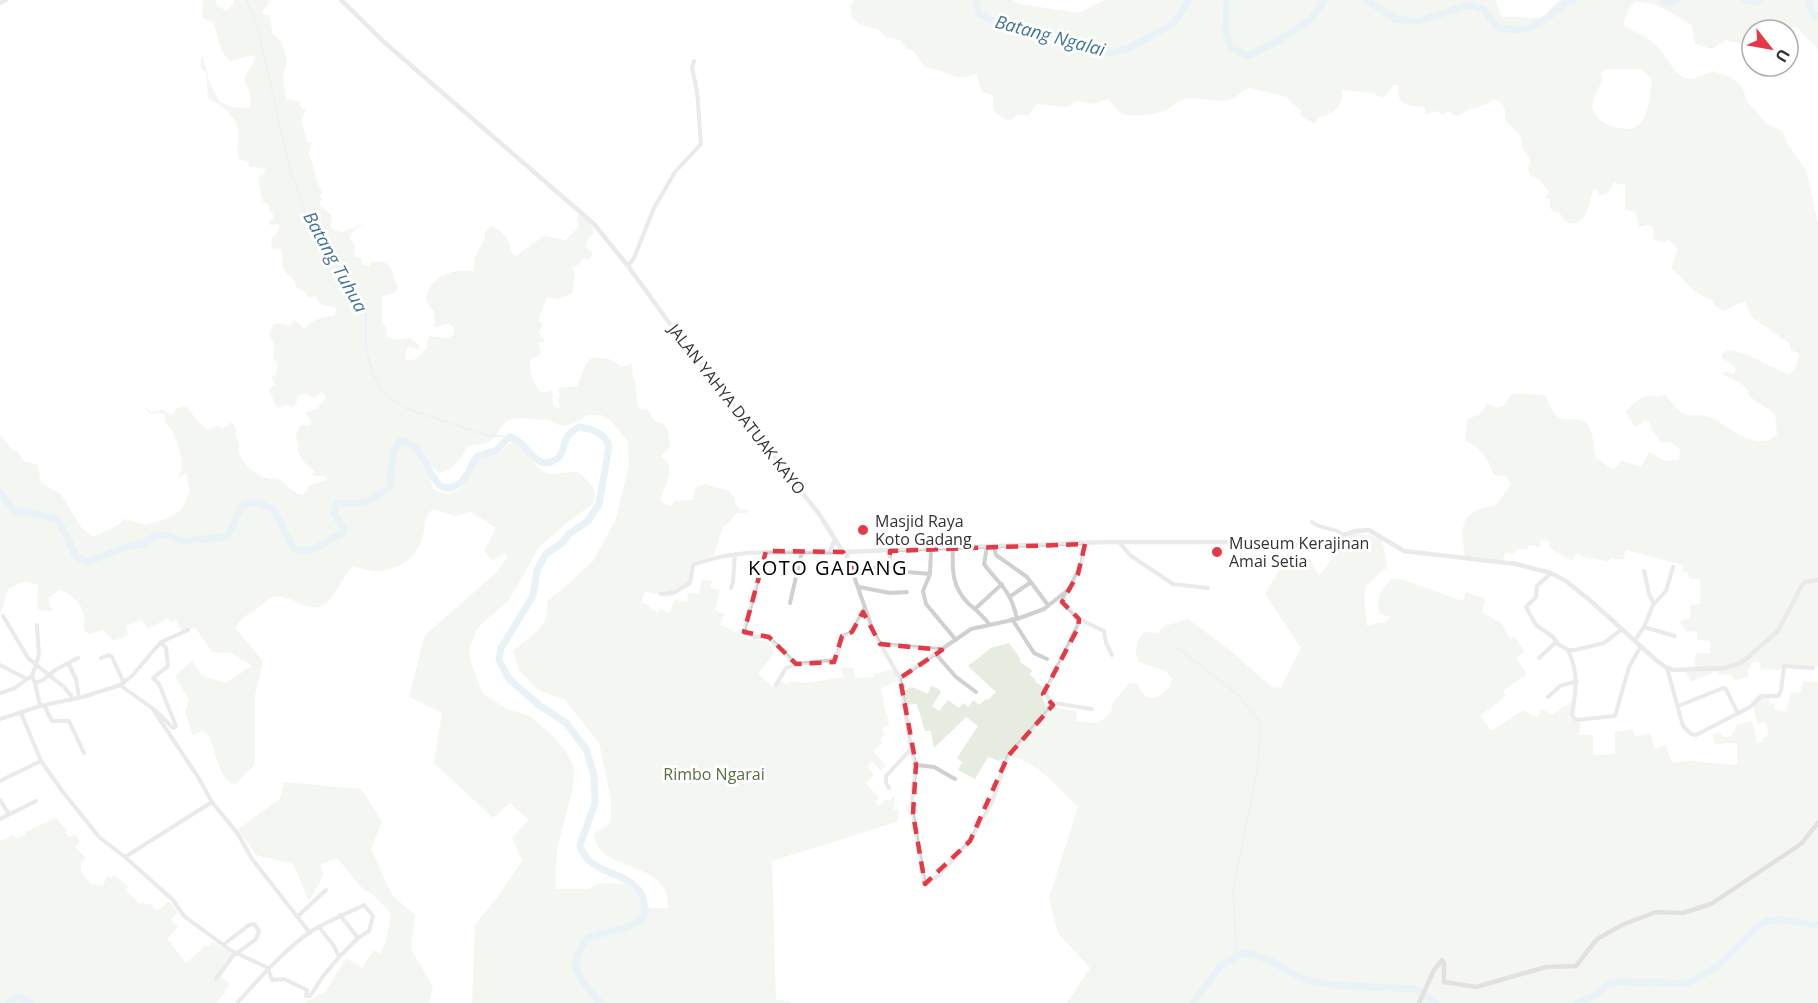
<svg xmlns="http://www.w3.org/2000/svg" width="1818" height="1003" font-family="'Open Sans',sans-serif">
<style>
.green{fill:#e6ecdf;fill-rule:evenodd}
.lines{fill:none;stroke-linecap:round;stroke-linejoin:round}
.stream{stroke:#cfe2ee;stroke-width:1.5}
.river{stroke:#cfe2ee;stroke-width:7}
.minor{stroke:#d0d0d0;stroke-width:4}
.tertiary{stroke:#d0d0d0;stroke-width:4.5}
.secondary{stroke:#bdbdbd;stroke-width:4.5}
.marked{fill:none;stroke:#e63946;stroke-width:4.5;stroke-dasharray:12 8;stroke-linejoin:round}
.poi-dot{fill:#e63946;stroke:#fff;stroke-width:2}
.labels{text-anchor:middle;stroke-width:6;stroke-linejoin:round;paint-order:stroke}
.street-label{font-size:16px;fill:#333;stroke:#fff}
.poi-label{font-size:16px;fill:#333;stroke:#fff;text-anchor:start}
.park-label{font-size:16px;fill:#56703f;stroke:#fff}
.water-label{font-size:18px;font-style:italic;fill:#3f7597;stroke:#fff}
.quarter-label{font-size:20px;letter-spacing:1.5px;fill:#000;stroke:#fff}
</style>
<rect width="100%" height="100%" fill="#fff"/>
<path class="green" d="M203,0H216L217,5L226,11L234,3V0H269V4L262,11L264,15H269L273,34L282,43L287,61L283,75L286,99L299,102L302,109L306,110L301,120L307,142L312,143L308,155C314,162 313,170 316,179C318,184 321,188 322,193L319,196L322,198L319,204L332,216L331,224L332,229L342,232L366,223L354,230L349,238L355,245L354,256L362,258V264L369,266L371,262H384L390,266L398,288L394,293L382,296V322L387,329L386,337L397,340L410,338L419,345V350L408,346L405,355L406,361L416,359L427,348L428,338L430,336L448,338L454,334V328L450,324H444L437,328L434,326L435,313L426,300C428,284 442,272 459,271C465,270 469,272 474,271V259L485,238V232L491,226C496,227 504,234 507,239C512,247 507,249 516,256L544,236L565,240L579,227L577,214C586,216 594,224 593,234L587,241L586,248L592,252V256L589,259L583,258L578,265L572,267L575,273L572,293L559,299L547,297L538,320L543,324L539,333L545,342H538L541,354L530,360C529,372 533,388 544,393L552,390L553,405L557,408L560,407L558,400L560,396L558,388L577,386L586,364L590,359C600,356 616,359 621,367L632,364L633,377L636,383C635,388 637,400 638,406L642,410L647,409L655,421L664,424L668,431L670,446L661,457L668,462C672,476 664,488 660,501L670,506L676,501L693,500L694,491L698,486L707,484C715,489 724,487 731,493C740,506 731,509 751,510L746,513H737L729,523L723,526L714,555L696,562L690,567L691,580L677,590L675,595L667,597L645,591L641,602L650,606V609L658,612L660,609L669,613L675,600L687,602L688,593L699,594L702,580L712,581L710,588L720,590L715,610L724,615L720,624L740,634L745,639L767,641L775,652L758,674L774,688L780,680L787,685L791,681L807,683L843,677L842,667L854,668L855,678L874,677V674L894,669L898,680L881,688L886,715H888L889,725L882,729L885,735L880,739L882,743L873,751L886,766L880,770L872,761L867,766L874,775L866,783L879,798L875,802L879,806L886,799L889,801L894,796L895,797L894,809L899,810L897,822L772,861L776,999L793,1003H472L475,925L499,895L522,861L512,837L529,820L510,803L493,818L434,763L442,713L409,697L425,635L496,573L507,558L506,553L492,560L484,551L496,528L471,512L455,516L433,509C421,520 427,526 422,539C416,558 399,569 380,571C370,572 361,567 352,567C339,580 338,598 320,606C303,612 288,591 271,598C265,601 261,606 256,609C247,615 241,618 235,628L263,661L255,695V764L235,785C216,777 217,750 209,737C208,734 204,732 202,730L193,736L185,711L189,700L175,676L192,661L202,676L225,683L252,666L231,653L212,652L195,627L182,633L176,620L170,622L168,618L148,629L142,620L126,626L128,635L114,641L103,630L88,634L84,628C87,610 77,596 60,590L48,598L52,611L37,610L38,585L25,581L8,589L0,616V435L13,450L18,452L24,461L38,465L41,483L61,494L81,527L93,537L118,525L125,519L146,525L171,517L182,509L190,491L186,473L176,479C179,475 182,471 182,466C182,455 174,428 165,422V415L161,413L150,414L144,406L152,412L162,410L172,415L177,408L186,406L201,425L208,430L217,426L224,428L232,422L237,431L235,434L240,446L238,449C241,463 254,476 268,478C271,479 275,478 278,479C289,485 289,492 303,495L310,485L327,480L324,476L309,475L314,473V471L303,461L297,450L299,445C293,437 297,432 301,425L308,426L312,422L305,413L318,408L326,397L322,391L314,398L305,393L297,397V402L293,407L287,405L280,408L276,406L269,390L271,387L276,385L271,377L276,375L278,365L273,359L274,344L269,334L274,324L278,323L289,326L294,321L298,322L304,330C311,318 323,318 335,315L336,308C326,303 322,311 316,296L309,298L304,291L296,287L295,281L283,270L282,252L280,248L271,249L272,238L278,232L280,226L278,224L270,225L269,221L273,219V214L270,211L268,204L263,202L258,177L264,174L265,168L249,167V162L239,159C235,149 240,139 238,129C235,115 220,103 208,99L206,72L201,69V58L203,57L209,81L219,101L232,107L249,108L251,97L244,79L256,57L251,55L231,61C217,51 219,36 213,22L206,20L202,17ZM588,415H601L611,421L628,441L629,465L616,519L593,561L570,583L548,600C547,606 548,614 545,620C539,634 523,641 513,651L519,670L538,690L565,700L599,743L611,799V819L608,825L594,834C597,874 672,859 668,908H643L641,898L627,884L600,883L588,889H555L557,849L573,788L574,767L566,752L553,736L530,716L507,709L483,694L472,666L469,648L478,627L509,600L539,547L574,517L589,507L594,501L595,491L587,479L577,472C569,472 560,474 553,474C533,473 529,449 515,439L499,453L481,458C466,476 463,504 433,489L425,461L440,473C449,470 457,464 462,456C463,455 466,449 467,448C472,443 480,445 486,443C497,440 499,425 509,420C521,415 534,421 547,419C565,431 571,425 588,415Z
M854,0H1013L1020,4L1078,13L1105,0H1495L1502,17L1542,18L1559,0H1818V49L1796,27L1752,30V40L1744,45L1726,40L1712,49L1695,44L1692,25L1657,5L1636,1C1630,6 1623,19 1624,26L1646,37L1658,47L1676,72L1683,78L1693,79L1713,71L1732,78L1742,87L1748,103L1767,124L1783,131L1786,141L1807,172L1818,224V667H1812V670L1784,668L1776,671L1774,669L1761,670L1759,661L1751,663V667L1748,668V677L1736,681L1731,674L1719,675L1717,671L1691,682L1684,670L1685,668L1694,667L1696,653H1710V641L1697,640V632L1686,631L1680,623L1682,620L1690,618L1691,605L1700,604V579H1689L1688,572L1683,571V565L1626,550L1623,559L1610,558L1608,562L1594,558L1589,559L1576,553L1572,561L1554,551L1549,547L1550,542L1540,540L1539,547L1529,545L1528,549H1516L1514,554L1505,553L1503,563L1465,556C1462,536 1457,516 1482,508C1486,507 1491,507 1496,505L1511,484L1506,476L1494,475C1489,460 1481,447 1465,441L1467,421L1469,418L1479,415L1487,404L1497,408L1504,405L1512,394C1523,393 1533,395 1544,395C1549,401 1550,411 1557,416C1566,423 1580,415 1588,425C1595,435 1592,448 1596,458L1612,469H1615L1622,461L1641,467L1649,452L1665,461L1679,460L1680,449L1671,442H1661L1651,428L1650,422L1644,420L1641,424L1635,426L1625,412C1635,403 1643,392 1658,397L1665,394C1670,400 1676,410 1684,414C1691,417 1700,414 1707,416C1725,422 1757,456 1777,434L1775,414L1750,397C1746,382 1735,381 1722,374L1725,372L1734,374L1736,369L1734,366L1722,358V354L1727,350C1749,351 1769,369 1790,374L1796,368L1799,354L1791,350L1789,343L1753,318L1745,301L1724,311L1715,306L1711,299C1696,297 1683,277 1671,268L1678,249L1668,239L1663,243L1654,239L1653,226L1649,225L1639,227L1636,213L1625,209V184H1618L1614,181C1611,188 1609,195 1600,195L1596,189H1593C1590,200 1587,227 1570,223C1564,222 1562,218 1560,213L1554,212L1550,208V199H1546L1548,192L1541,180L1529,175L1528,167L1531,162L1522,146L1520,134L1505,121C1506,109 1505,104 1494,99C1484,106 1481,106 1471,109C1460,113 1461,120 1448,111L1444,114L1435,111L1425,115V107C1411,105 1395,107 1399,86L1397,85H1393L1386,96L1382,98L1373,93L1342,90C1344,104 1333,116 1318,117L1315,123L1308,121L1300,115L1301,110L1292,104L1287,97L1250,88C1242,89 1240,97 1231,99C1215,104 1199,96 1184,99C1178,101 1173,106 1168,109C1156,115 1135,117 1122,114L1108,99L1094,104L1078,101L1067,107L1037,104L1028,115H1017L1011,120C1003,120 998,115 993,109V95L982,92L977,75L974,74C959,83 949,72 935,69C932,68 928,68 925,67L913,51L906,48L900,40L886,37L878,29L861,25L852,17L850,7ZM1607,69H1641L1651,78L1652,83C1650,96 1649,114 1640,124C1632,133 1609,128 1600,120C1597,118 1595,112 1592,108L1594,97L1603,79L1600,73Z
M1352,532L1382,538L1387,568C1378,572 1374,580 1366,586L1364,596L1367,626L1376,623H1384L1390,617L1380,614C1375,599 1381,589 1392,579H1401L1463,601L1466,592L1485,599L1482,612L1502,624L1510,639L1515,637L1525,652L1516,658L1527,674L1503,691L1506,696L1480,716L1491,731L1523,710L1537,718L1542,709L1552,715L1574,700L1569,718L1580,721L1579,735H1593V755L1615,754V732L1632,729L1635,737L1650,733L1655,749L1666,745L1672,763C1695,758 1714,765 1737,765V743L1715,744L1712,735L1719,732L1724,737L1731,736L1737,725L1752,721L1757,743L1763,742L1762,738L1769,735L1765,722L1758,724L1751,701L1759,694L1763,695L1769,698V703L1775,704L1774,709L1786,712L1791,692L1800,693L1803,681L1818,682V1003H1067L1090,968L1058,933L1049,898L1078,807C1062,791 1023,745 999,761L988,757L975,779L958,770L962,762L957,758L978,726L966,717L934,748L931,731H925L917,704L902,705L900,692L912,687L928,694L931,686L939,689L941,692L932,706L939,711L948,700L959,708L963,703L968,707L974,700L979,705L986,699L988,700L996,692L968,666L991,648L1009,643L1020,658V662L1032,670L1030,675L1036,680L1035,682L1046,688L1042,697L1046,706L1077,711L1076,721L1099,723L1111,712L1113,702L1130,683L1137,684C1139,687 1140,691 1142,693C1152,705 1171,691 1172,679L1169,674L1162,670L1139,662C1133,651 1137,641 1144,632L1157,633L1165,626L1188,619L1227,648L1272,687L1281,688L1301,648L1265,594L1284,562L1308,556L1319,576Z
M284,782L361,789L382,821L371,849L392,895L415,915L411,949L433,987L429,1003H304L326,991L346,958L362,968L374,950L380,954L386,941L391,913L372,894L361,887L337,858L320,865L324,875L309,901L293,864L256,855L238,829L280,799Z
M56,818L67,830L65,832L70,837L75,834L80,841L75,847L86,858L81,863V872L91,884L103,886L107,875L111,878L114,875L129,887L126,891L140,904L143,902L147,905L149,903L158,911L169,901L178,912L171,919L178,927L167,939L186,963L206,945L209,947L213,942L234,955L220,976L230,984L225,990L226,992L216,1003H0V841L14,835L16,839L26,834L25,832Z"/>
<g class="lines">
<path class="stream" d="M246,0L257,24L289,166L306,214L331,259L356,291L366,313V349L373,373L384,394L405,408L486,435L509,437
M1177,647L1237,694L1261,723L1257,772L1233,889L1236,945L1234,957"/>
<path class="river" d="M976,0L979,13L993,21L1037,34H1056L1075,39L1093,48L1111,53L1129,48L1173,24L1189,0
M1227,0L1226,34L1231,47L1247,56L1279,40L1311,19L1324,0
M1367,0L1395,19L1419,21L1469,5L1483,9L1498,28C1536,34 1540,22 1569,1L1574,0
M1663,0L1669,3L1677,0
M1745,0L1756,2L1759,0
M1809,0L1811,11L1818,17
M0,493L16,512H28L57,519L67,536L75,556L86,562L130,546L143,544L155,536L166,535L182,541L225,537C242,524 231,487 274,510L293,548C312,558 325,539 342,534L344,529L334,514L337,503C361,506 369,502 389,488L394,452L400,441C430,439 428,507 460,483C469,476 470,464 478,456L497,450L509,437C527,439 534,473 555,460C565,455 562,444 568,436C570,432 576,429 579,427C592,429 604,432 609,446L599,504L588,521L569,534L562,543L546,554L537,570L533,596L501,648L499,660L509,679L539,705L566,723L586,749L594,775L595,803L580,845C591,882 640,866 645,907C648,930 603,930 589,938C585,940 583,944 581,948C578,952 575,960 576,966C577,977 594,996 601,1003
M8,1003L20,996L30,1003
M1193,1003L1220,966L1243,953L1253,954L1271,961L1303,979L1333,985L1415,989L1435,1003
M1578,1003L1596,995L1607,985L1621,981L1639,983L1653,982L1682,984L1690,982L1717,967L1758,926C1778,913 1797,924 1818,925"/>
<path class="minor" d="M0,3L6,0
M628,266L634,258L654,208L675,172L701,144L697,91L692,68L694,61
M1312,522C1324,531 1336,527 1343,535
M1119,542L1131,556L1173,584L1208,588
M994,546L996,555L1027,577L1048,605
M987,547L984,564C1001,587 1010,588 1017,619
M953,548C952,570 952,588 969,604C977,611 983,616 989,624
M931,549L930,574L923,591L926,604L956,640
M766,551L744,632L754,637H768L796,664
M829,552L835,540
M846,553L873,631L900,678L901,684L911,749L916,765L912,800L913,814L925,884L938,876L970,841L992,802L1008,756L1053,705L1045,692L1079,623V619L1062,602L1068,590
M852,567L930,574
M889,570L890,551
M1644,571L1649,594L1654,604
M1551,573L1537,586L1536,597L1526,607L1536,625L1553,637L1558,644L1568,650H1575L1604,643L1622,629
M859,587L890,593L907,592
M731,588L733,582L735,554
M661,594L675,592L690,583L693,565C742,545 793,555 843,552
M1011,596L1031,582
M790,603L802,551
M975,609L1002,584
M3,616L28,658L64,687L73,698
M1012,619L1034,653L1047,659
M1079,619L1104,631L1106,643L1112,655
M1644,627L1675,636
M1635,640L1644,627L1653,605L1666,591L1673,567
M880,644L940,649
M1568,650C1579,674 1576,690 1572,716L1577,720L1615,716L1629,667L1641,646
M936,654L956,677L976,692
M101,658L109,655L112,657L124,683
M1539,658L1556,642
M68,663L76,679L79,698
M0,665L27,679L32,676L35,683L40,706
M1667,668L1683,726L1691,734L1696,735L1750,707L1762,696H1778L1781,691L1784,666L1813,668
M32,676L39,655L37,625
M900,678L971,629L1017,619L1044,609L1068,590L1071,586L1082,561L1085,544
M35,683L43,680L55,670L78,658
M120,685L152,708L198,777L212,802L238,834L252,859L310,933
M776,685L786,668L796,664L836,660L843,636L852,632L864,609
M0,693L15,688L27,679
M1548,697L1560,686L1577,681
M1054,703L1092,709
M44,705L52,721H69L84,753
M1678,706L1723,688L1726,689L1738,714
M155,710L173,728L176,726L159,684L153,678L168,666L166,648L161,642
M21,713L41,761L63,792L99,837L125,857L173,900L184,916L230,950L268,968L272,980L284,979L307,990L306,996H310L324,975L339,957L358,938L369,931L373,916L364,905C346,914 327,921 310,932C282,952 260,978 237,1003
M0,719L40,706L83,697L120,685L132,676L161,642L188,630
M916,765L934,767L955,779
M0,781L41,761
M889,788L886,783V776L911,749
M0,800L9,814
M0,819L36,801
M125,857L212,802
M340,915L358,938
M297,917L326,890
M319,927L334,946L339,957
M223,945L249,925L254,924L259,931L256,939L237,953
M216,979L235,953"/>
<path class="tertiary" d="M341,0L384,42L594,224L628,266L678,335L819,514L843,552L1106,542H1241L1302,545H1313L1356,531L1369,530L1404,551L1516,564L1551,573L1566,581L1592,602L1657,661L1667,668L1674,670L1725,668L1741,663L1778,631L1802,585L1805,582L1818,580"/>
<path class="secondary" d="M1419,1003L1434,970L1442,960L1444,963V982L1476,987L1546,967L1576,966L1597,939L1624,924L1656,912L1683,913L1711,904L1801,844L1818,823"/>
</g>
<path d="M0 0H1818V1003H0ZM1085,544L1078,574L1062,602L1079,619L1078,628L1043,694L1053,705L1008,756L970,841L925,884L913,814L916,765L900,678L942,650L880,644L863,612L852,632L842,636L834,662L796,664L769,637L744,632L766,551L843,552L852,567L889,570L890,551Z" fill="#fff" fill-opacity=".55" fill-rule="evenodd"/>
<path class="marked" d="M1085,544L1078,574L1062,602L1079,619L1078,628L1043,694L1053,705L1008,756L970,841L925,884L913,814L916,765L900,678L942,650L880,644L863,612L852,632L842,636L834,662L796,664L769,637L744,632L766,551L843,552L852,567L889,570L890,551Z"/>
<g class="poi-dot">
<circle cx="863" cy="530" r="6"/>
<circle cx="1217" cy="552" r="6"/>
</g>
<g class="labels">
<g class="street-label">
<text transform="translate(737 409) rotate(52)" y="6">JALAN YAHYA DATUAK KAYO</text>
</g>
<g class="poi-label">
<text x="875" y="527">Masjid Raya<tspan x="875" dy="18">Koto Gadang</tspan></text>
<text x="1229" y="549">Museum Kerajinan<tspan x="1229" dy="18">Amai Setia</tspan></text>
</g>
<g class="park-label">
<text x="714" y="780">Rimbo Ngarai</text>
</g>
<g class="water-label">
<text transform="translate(1050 36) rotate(15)" y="6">Batang Ngalai</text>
<text transform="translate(335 262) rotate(61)" y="6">Batang Tuhua</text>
</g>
<g class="quarter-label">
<text x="828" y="575">KOTO GADANG</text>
</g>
</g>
<g transform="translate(1770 48) rotate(121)"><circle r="28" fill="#ffffff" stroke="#adadad" stroke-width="1.5"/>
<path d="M0-4.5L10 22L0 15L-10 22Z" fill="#e63946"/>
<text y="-9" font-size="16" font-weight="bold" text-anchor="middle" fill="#333333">U</text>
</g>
</svg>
